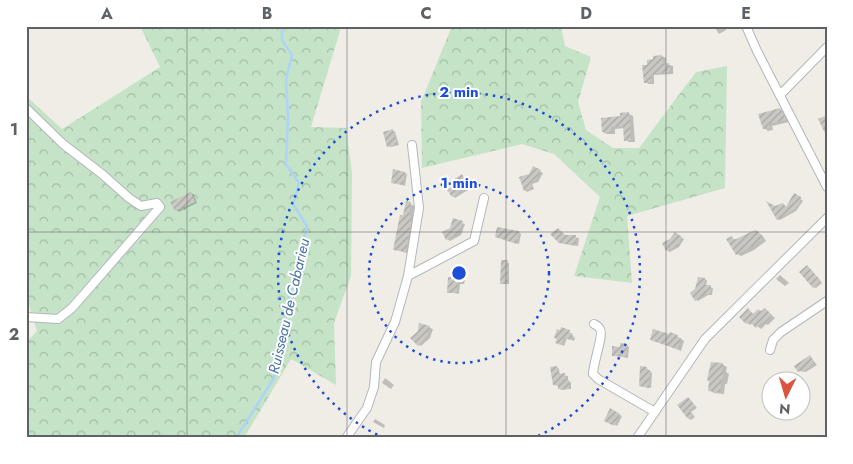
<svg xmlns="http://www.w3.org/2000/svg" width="853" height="464" font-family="Jost,sans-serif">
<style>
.forest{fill:url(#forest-crowns)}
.shadow{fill:#0003}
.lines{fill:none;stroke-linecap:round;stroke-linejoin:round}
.stream{stroke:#add4f8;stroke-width:2.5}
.building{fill:url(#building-hatch)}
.minor-casing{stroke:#b3b6ba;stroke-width:10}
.minor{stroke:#fff;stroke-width:8}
.grid{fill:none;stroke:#5e6165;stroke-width:1;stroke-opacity:0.55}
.ring{fill:none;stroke:#1d4ed8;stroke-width:2.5;stroke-dasharray:2.5 5}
.labels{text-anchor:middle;stroke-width:4;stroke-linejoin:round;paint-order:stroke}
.water-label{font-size:15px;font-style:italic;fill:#4b74a9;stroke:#fff}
.centre{fill:#1d4ed8;stroke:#fff;stroke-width:2.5}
.ring-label{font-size:15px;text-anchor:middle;font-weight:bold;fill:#1d4ed8;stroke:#fff;stroke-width:4;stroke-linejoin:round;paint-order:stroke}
.neatline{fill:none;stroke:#5e6165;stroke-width:2}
.grid-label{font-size:16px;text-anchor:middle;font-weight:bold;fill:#5e6165}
</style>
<defs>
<pattern id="forest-crowns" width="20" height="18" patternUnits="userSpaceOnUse" patternTransform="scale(1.25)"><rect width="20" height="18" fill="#c5e4c7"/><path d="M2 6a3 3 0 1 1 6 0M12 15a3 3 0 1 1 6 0" fill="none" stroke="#a3bca5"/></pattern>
<pattern id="building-hatch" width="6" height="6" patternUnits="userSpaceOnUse" patternTransform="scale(1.25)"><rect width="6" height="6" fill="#cac8c3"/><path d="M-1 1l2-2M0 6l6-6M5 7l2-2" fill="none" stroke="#a7a6a2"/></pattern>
</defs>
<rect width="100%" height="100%" fill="#efede6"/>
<path class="forest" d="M140,26H338L340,31L311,127L346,128L352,173L351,276L334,323L336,385L291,359L244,438H26V343L37,331L26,295V96L62,129L160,67Z
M452,26H561L565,46L591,57L578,102L586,130L613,148H639L696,72L727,66L725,188L627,216L632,283L574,276L600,197L554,154L522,144L422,168L421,102Z"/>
<path class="shadow" d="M714,26H726V30L719,34Z
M662,56L666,58V64L673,66V74L654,75V84H649L645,82L648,66L655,60L654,57Z
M780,109L784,112L789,122L772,126L773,130L768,131L764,128Z
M629,114L633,116L635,142H629L625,140V128L615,129V134H607L603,132Z
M392,131L395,132L399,145L391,147L388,146Z
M534,168L543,173L538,182L532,184L534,189L527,192L525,190Z
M405,173L407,174L405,186L392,182Z
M462,176L467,181L464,184L468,190L455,198L453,196Z
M191,193L194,195L197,203L179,212L176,210Z
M794,194L803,201L796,211L780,220L778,219L775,207L783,204L787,208Z
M407,203L415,206L413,219L415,220L410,254L394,249Z
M462,223L465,224L461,235L450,241L447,239Z
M755,231L762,235L766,241L754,250L741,256L737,254L732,238L736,240Z
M519,232L521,234L519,244L499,238Z
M675,234L684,239L679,247L670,252L667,250Z
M566,236L579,238L578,246L560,242Z
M507,262L509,263V284H504L502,283Z
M809,268L822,283L816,288L813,287Z
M780,275L789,283L785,286L776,279Z
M450,278L465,280L464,284H460L459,294L449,292Z
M704,279L707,280L706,286L713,288L712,295H708L698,301L696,300Z
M748,310L754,314L765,310L775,318L768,325L766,324L761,329L753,323L750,325L747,323Z
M420,324L433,329L430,338L421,346L418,344Z
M558,331L572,333L571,335L575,338L574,341L567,338L564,346L560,344Z
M670,336H677L684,341L681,351L656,341Z
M627,345L629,347L628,358L613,355Z
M810,357L817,365L806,372L799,371Z
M722,364L727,367L726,372L729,374L727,384H725L724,394L714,393L709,390Z
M557,367L559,369L560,375L568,376V381L571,382V389L562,390L559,389V386L554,385Z
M646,368L652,373L651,388L640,386Z
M784,376L789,382H775Z
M385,378L394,385L391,389L382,383Z
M689,398L697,408L691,412L695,417L691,420L688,418Z
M610,410L622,416L617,426L606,420Z
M375,419L385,425L384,428L373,422Z"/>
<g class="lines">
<path class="stream" d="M236,438L274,378L280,334L307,226L293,204L299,183L286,164L288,118L286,79L292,55L282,40V26"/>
</g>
<path class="building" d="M662,55L663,64L669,63L670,72L651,74V82L644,83L642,65H647V60L653,59V56Z
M780,108L786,120L768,124L770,128L763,129L758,114Z
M629,112L631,140L624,141L623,126L611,127V132H602L601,118L620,116V113Z
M827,115V137L818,119Z
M393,129L397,144L387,147L383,132Z
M533,166L541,170L535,181L530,183L532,188L524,191L519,177L529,174Z
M393,169L405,172L403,185L391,183Z
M462,174L465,180L462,182L466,188L452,197L447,190L456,184L453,180Z
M191,192L195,202L175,211L170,202Z
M794,193L801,197V199L798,206L793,210L777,220L766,201L775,206L783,203L786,207Z
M406,201L411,202L409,216L412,217L406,252L393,250L400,215H403Z
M453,218L463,221L460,231L458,234L446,240L442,232L450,228Z
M497,227L519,231L517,244L495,237Z
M558,228L565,235H576V246L559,243L550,234Z
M755,230L758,231L762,239L756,243V244L736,255L726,239L732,236L734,240Z
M675,232L682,237L677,246L666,251L662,243L670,239Z
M501,260H508L507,284H500Z
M807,265L821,281L813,288L799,272Z
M448,277H462V283H457V293H447Z
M698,277L705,278L704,285H711L710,294H705L695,301L690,293L695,289Z
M748,308L753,314L758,309L761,311L765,308L772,315L764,324L762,322L756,328L749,321L746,324L739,317Z
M419,323L430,326L427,337L418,346L410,338L418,331Z
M561,327L570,330L569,333L573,335L571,340L564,338L561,345L555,343L557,339L554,338L557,329L560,330Z
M653,329L669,334L670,332L678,335L677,337L681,338L677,349L650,340Z
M620,343L627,344L626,357L612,356V346L620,347Z
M810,355L815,363L802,372L801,370L798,372L794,366Z
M711,362L723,363L722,370H724L720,392L708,391L709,381L707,380Z
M557,366L558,374L565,373L566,380H569V389H558V385H553L550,367Z
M640,366L647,367L646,370H650L649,388L639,386Z
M688,397L695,406L689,410L693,415L688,419L677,405Z
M610,408L620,414L614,426L604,421Z"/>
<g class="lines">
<defs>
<path id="minor" d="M746,26L757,51L827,187
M780,95L827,47
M26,108L63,144L102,174L129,198L141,206L157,203L160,207L72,308L58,319L26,317
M408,276L474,241L484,198
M594,324C596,325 599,327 600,329C604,335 593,363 593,374L598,379L655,412
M770,350L773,340L781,332L827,301
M346,438L367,408L374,387L376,362L395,322L408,276L419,208L412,145
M637,438L705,339L827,218"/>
</defs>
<use href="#minor" class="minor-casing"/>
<use href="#minor" class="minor"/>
</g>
<path class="grid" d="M187,26V438M347,26V438M506,26V438M666,26V438M26,232H827"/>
<g class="ring">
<circle cx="459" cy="273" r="90"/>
<path d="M384 438A181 181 0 1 1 534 438"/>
</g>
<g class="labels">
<g class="water-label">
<text transform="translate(289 306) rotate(-77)" y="5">Ruisseau de Cabarieu</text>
</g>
</g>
<circle cx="459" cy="273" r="8" class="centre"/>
<g class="ring-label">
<text x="459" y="97">2 min</text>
<text x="459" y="188">1 min</text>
</g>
<rect width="853" height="464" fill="none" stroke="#ffffff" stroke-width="55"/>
<g transform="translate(786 396) rotate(185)"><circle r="24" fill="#ffffff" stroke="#bfc0c1"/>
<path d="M0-4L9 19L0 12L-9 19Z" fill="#dc5340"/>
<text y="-8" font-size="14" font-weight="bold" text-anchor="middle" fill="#5e6165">N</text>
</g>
<rect x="28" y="28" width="798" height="408" class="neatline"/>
<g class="grid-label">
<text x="107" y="19">A</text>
<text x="267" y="19">B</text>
<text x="426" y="19">C</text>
<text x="586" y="19">D</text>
<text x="746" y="19">E</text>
<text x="14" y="135">1</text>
<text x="14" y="340">2</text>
</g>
</svg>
